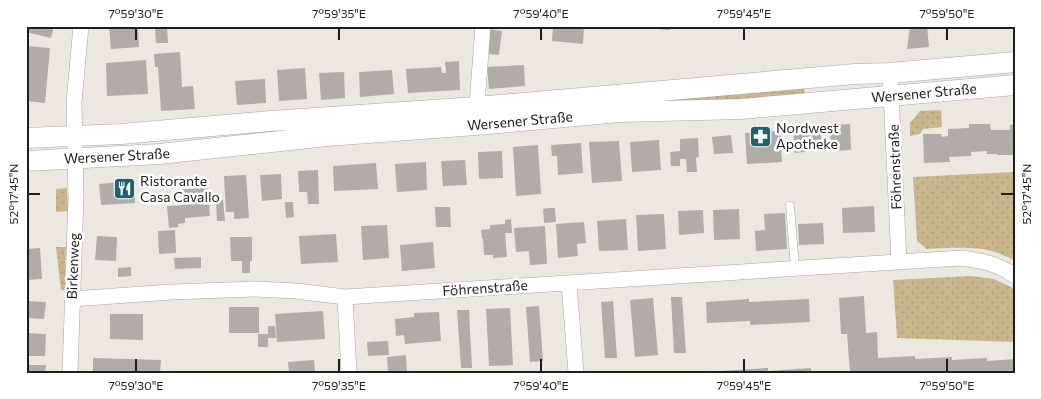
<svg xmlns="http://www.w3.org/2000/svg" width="1041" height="399" font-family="Commissioner,sans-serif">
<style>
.grass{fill:url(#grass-dots)}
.building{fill:#b0ada8}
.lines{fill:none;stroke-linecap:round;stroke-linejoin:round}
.lane-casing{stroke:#a9a6a0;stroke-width:9}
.street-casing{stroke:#a9a6a0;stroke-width:16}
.secondary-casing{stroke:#a9a6a0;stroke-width:21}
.lane{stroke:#fff;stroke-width:8}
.street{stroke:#fff;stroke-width:15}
.secondary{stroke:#fff;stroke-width:20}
.ticks{fill:none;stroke:#1e1d1b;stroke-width:2}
.labels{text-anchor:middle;stroke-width:5;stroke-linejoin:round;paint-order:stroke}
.street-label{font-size:14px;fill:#1e1d1b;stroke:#fff}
.poi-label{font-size:14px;fill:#1e1d1b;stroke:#fff;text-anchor:start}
.neatline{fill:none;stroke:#1e1d1b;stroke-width:2}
.ticks-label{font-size:12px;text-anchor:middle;fill:#1e1d1b}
</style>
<defs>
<pattern id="grass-dots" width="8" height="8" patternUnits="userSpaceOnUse" patternTransform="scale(1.25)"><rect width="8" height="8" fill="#cab68d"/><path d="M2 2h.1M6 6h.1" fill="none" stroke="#ad9c79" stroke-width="1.8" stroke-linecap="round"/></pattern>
</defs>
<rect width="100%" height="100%" fill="#ebe8e2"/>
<path class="grass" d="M804,85L805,97L508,115Z
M941,110L942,127L923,129L920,134L910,136V123L920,111Z
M1015,172V261C987,244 958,248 927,249L917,241L913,177Z
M67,188L68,211L56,212V189Z
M56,247H66L65,290H61Z
M972,276L994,279L1015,289V342L897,338L893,280Z"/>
<path class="building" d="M26,26H54L51,38L26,32Z
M109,26H138L139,47L111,49Z
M155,26H167L168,43H156Z
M553,26H584L583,44L552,41Z
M646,26H671L670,30L646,28Z
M910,26H927L929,47L907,49Z
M490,29L502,31L499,55L487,54Z
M26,46L50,48L45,103L26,101Z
M180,52L182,87L193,86L195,109L161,111L158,67H155L154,54Z
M146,60L148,94L107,96L106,63Z
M459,61L460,90L408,93L406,69L441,67L442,73H446L445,62Z
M524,65L525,86L489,89L487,67Z
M305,68L307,99L279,101L277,70Z
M392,70L394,94L360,97L359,72Z
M344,72L345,98L321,100L319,73Z
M265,79L266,103L237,105L235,81Z
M850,124L851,150L831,151L830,125Z
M969,124H990L991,130H1010V125L1015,124V155H997V154H987V151L971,152V156L949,157L950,162L924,163L923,134H941L942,137L948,136V129L969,128Z
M820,126L822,150L795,153L793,128Z
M780,131L782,162L747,164L745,133Z
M731,135L733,153L714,154L712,137Z
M698,138L699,157L696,158L697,172H687L686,159H680V166H671L670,152L680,151V139Z
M659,140L661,170L632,172L630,142Z
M619,141L622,181L592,183L589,142Z
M581,143L583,173L558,175L557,156H552L551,145Z
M538,145L541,194L516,196L513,147Z
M502,151L503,178L479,179L478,152Z
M465,160L467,185L443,186L441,161Z
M426,162L427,190L397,192L395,164Z
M376,163L378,189L334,191L333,166Z
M318,170L319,204H308L307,192H299L298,171Z
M281,174L282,199L262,201L260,175Z
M246,175L249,218L234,219V212H226L224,176Z
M134,181L135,203L101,205L99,184Z
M208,188L210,216L185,218V223L178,224V227L169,228L167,206L184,205L183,189Z
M216,200H223L225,221H217Z
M285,202H293L294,217L286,218Z
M874,206L875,232L843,233L842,208Z
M435,207H450L451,227H436Z
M549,208H555L556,222L544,223L543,209Z
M739,209L740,239L714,240L713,210Z
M703,210L704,233L679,235L678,211Z
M785,213L787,249L756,251L755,231L765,230L764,214Z
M664,214L666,249L638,251L636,215Z
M511,219L512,233H505L507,257L493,258V255H484L483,239H482L481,230L490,229V225L505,224V220Z
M626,219L628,250L599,251L597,221Z
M584,222L586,243L577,244L578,256L558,258L556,224Z
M823,223L824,244L799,245L798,224Z
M387,225L389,258L363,260L361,226Z
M545,226L547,264L530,265L529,251L516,252L514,228Z
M175,230L176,253L159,254L158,231Z
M336,234L338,262L301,264L299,236Z
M97,236L117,237L116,261L95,260Z
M230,237H252V261H250V273H242V261H231Z
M433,242L435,268L402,271L400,245Z
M40,248L42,279L26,280V249Z
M201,257V268L175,269L174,258Z
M131,267V276L118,277V268Z
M864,296L866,333L877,332L878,358L915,356V359L952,357V360L987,358V361L1015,359V373H850L847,334H841L839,298Z
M671,297H682L686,353H674Z
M653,298L658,355L635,357L630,300Z
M749,299V302L809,299L810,322L750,325V321L707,323L706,302Z
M26,301L46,302L44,319L26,318Z
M613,301L617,358H605L601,302Z
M539,306L543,361L530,362L526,307Z
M229,307H259V333H229Z
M510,308L513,365L489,366L486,309Z
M457,310H469L472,368H461Z
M323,311L325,339L277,342L275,314Z
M439,312L441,341L405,344L404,335L396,336L395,319L414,317V313Z
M110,314H143V340L110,339Z
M268,326H275L276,338H268V347H258V334H268Z
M26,333L46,334L45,356H26Z
M388,341L389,355L368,356L367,342Z
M406,355L407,373H382L381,371H388L387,357Z
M93,358L161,360L160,373H93Z
M314,360L315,373H289L288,362Z
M26,365H46L45,373H26Z
M768,368V371L811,368V373H719V371Z"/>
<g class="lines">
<defs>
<path id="lane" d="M790,206L795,268"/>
<path id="street" d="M890,73L899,261
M476,117L483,26
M569,283L576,373
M345,297L349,373
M72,299L171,292L255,289L296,291L345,297L961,258C983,261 996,263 1015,276
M70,373L76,197L74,102L81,26"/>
<path id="secondary" d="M26,138L121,134L271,121L476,107L855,74L890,73L1015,62
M26,161L159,154L327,136L476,125L620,112L741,109L1015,85"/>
</defs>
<use href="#lane" class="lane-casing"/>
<use href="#street" class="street-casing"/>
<use href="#secondary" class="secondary-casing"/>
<use href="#lane" class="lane"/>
<use href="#street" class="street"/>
<use href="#secondary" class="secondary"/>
</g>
<path class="ticks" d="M136,28V40M339,28V40M541,28V40M744,28V40M947,28V40M28,194H40M1001,194H1014M136,359V372M339,359V372M541,359V372M744,359V372M947,359V372"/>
<defs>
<symbol id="pharmacy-square" viewBox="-11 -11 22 22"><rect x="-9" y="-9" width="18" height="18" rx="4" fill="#1a6371" stroke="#fff"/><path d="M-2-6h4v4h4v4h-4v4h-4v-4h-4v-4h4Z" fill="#fff"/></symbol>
<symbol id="restaurant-square" viewBox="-11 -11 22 22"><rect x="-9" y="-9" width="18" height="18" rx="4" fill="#1a6371" stroke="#fff"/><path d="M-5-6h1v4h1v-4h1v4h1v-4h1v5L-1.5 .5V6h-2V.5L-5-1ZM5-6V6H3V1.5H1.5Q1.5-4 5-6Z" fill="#fff"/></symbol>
</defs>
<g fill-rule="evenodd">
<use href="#pharmacy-square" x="748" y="124" width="25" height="25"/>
<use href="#restaurant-square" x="112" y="176" width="25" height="25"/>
</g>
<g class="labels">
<g class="street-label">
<text transform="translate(924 93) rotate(-5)" y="5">Wersener Straße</text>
<text transform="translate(520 121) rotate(-5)" y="5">Wersener Straße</text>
<text transform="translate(117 156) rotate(-3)" y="5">Wersener Straße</text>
<text transform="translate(895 167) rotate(-92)" y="5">Föhrenstraße</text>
<text transform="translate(73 266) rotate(-88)" y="5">Birkenweg</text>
<text transform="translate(485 288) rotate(-4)" y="5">Föhrenstraße</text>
</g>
<g class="poi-label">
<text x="776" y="133">Nordwest<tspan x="776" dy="16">Apotheke</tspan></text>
<text x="140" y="186">Ristorante<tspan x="140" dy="16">Casa Cavallo</tspan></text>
</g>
</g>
<rect width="1041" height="399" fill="none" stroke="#ffffff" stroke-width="55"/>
<rect x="28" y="28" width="986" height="344" class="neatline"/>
<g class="ticks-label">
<text x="136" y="18">7°59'30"E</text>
<text x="339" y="18">7°59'35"E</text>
<text x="541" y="18">7°59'40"E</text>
<text x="744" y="18">7°59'45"E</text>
<text x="947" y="18">7°59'50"E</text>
<text transform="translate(14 194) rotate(-90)" y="4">52°17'45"N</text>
<text transform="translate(1027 194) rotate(-90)" y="4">52°17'45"N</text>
<text x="136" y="390">7°59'30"E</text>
<text x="339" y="390">7°59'35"E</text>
<text x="541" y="390">7°59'40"E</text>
<text x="744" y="390">7°59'45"E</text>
<text x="947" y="390">7°59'50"E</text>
</g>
</svg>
